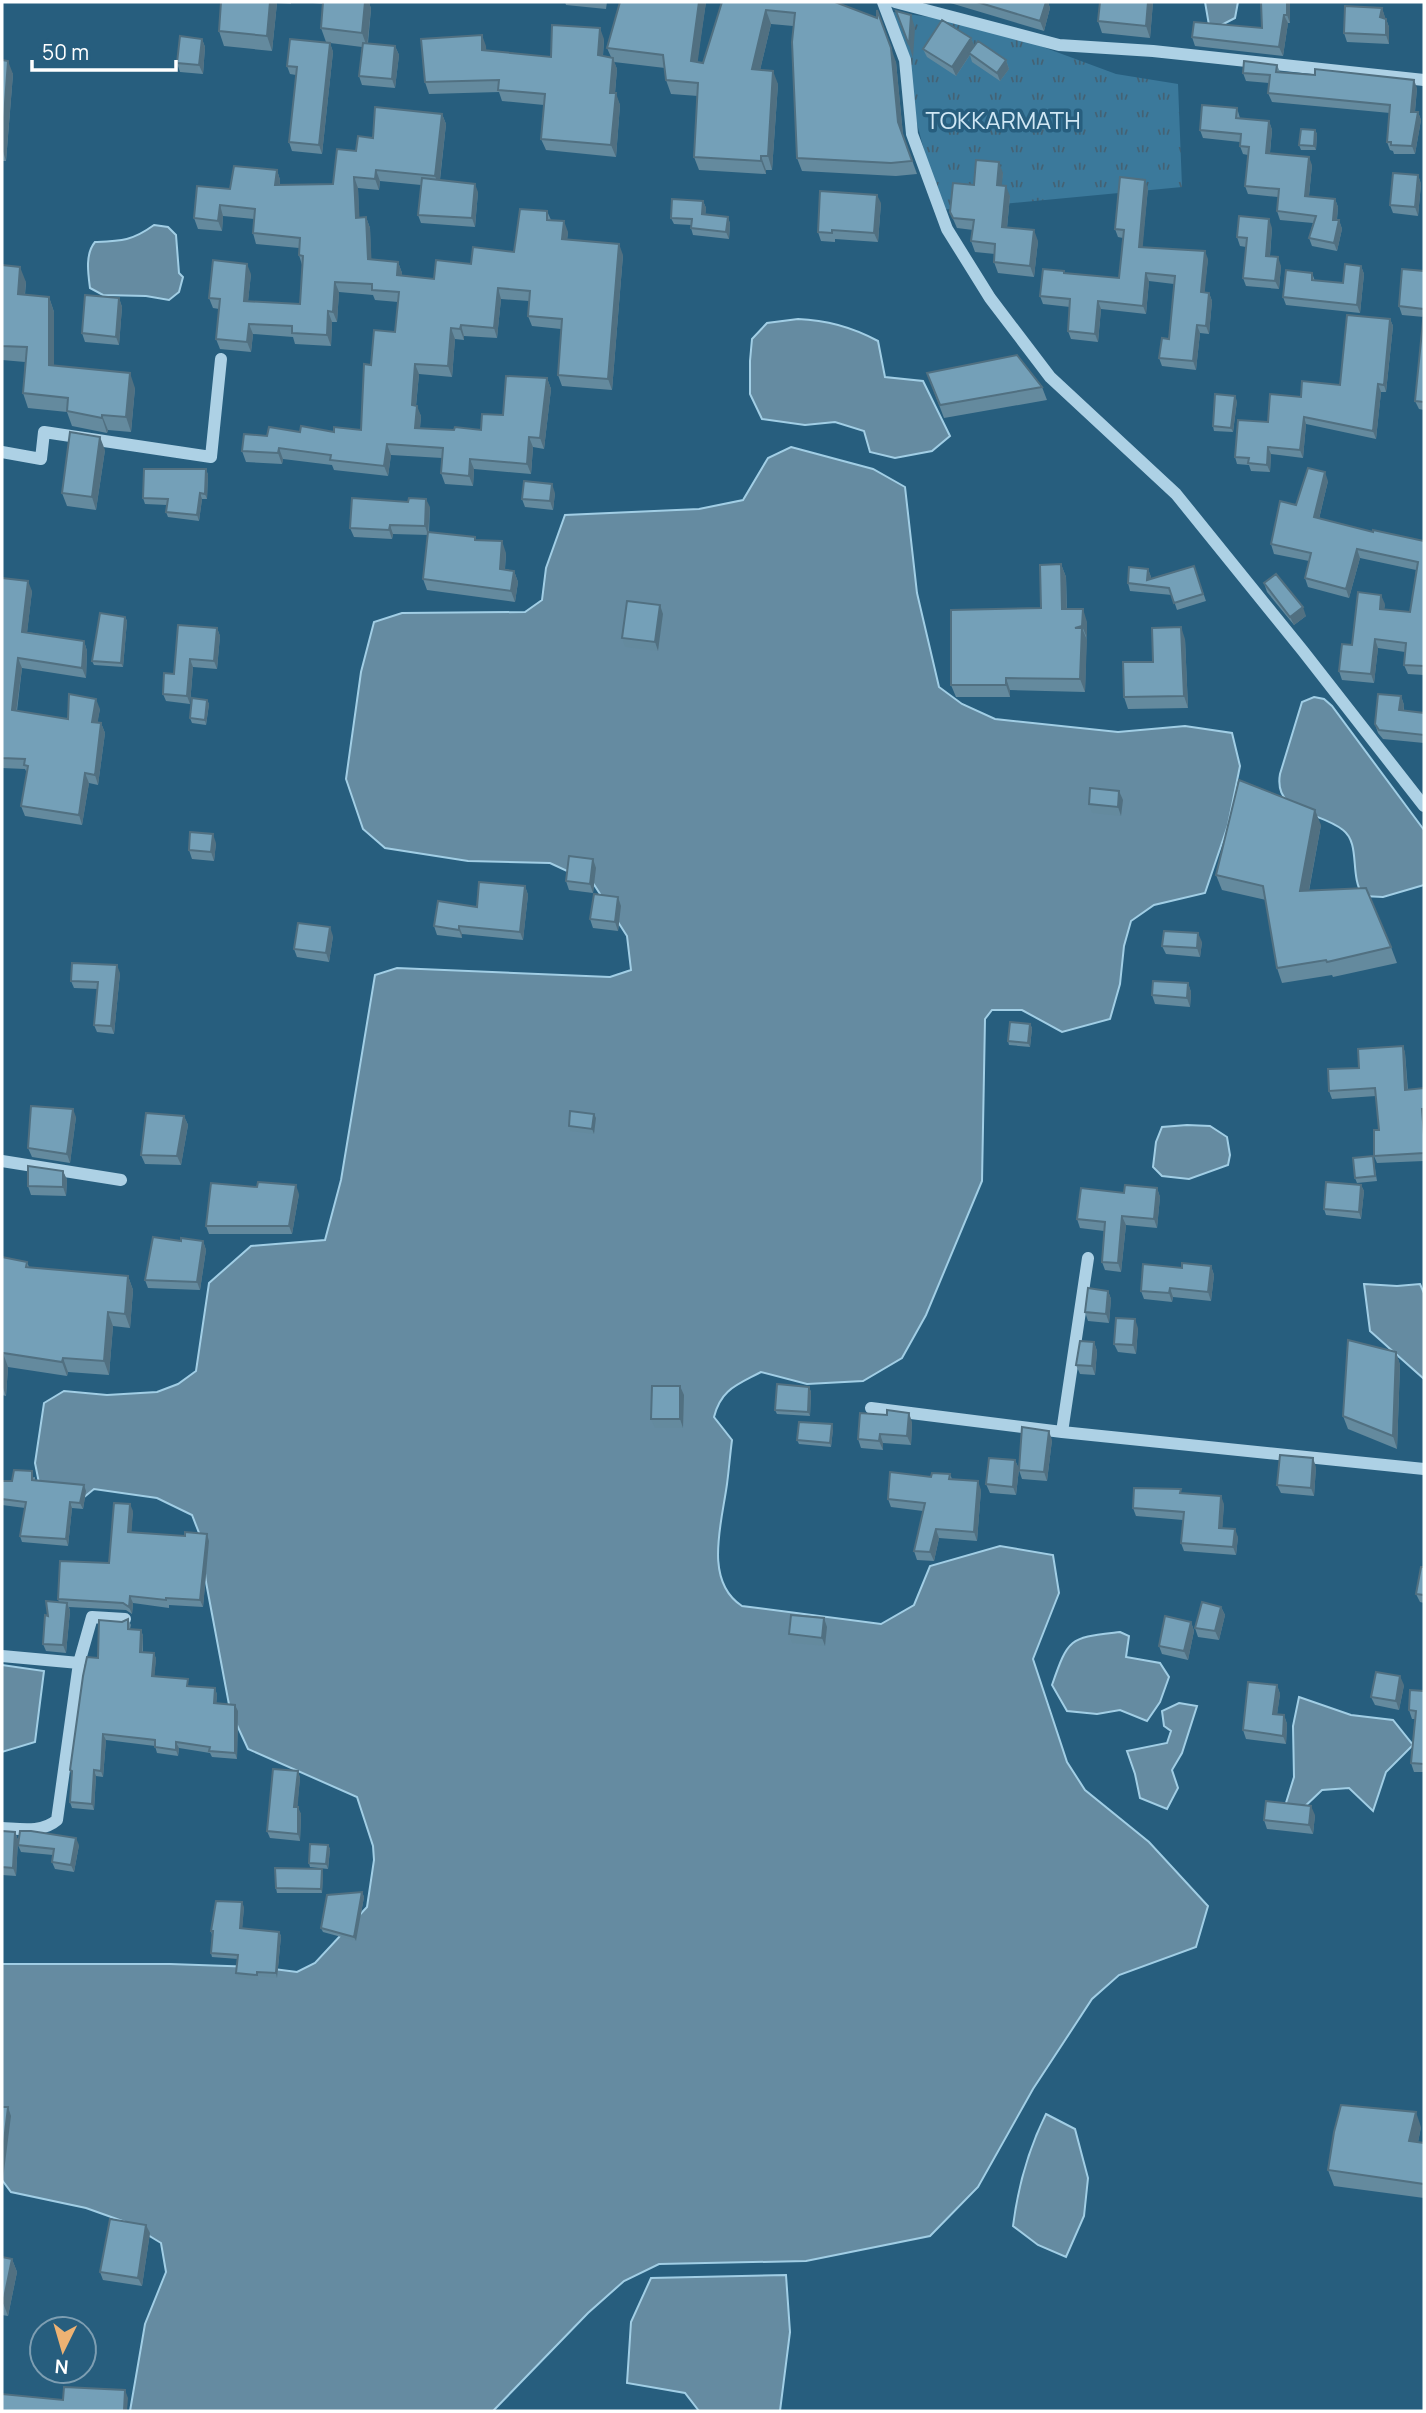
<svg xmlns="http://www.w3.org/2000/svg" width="1426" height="2413" font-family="Manrope,sans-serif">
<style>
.park{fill:url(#park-tufts)}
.water{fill:#658ba1;stroke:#a1cee5;stroke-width:2}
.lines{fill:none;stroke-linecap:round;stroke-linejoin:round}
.minor{stroke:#add1e5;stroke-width:12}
.wall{fill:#648a9e}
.shaded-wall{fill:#517081}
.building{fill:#74a0b8;stroke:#517081;stroke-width:2}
.labels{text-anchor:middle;stroke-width:7;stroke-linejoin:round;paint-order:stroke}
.park-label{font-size:24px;fill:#d0e7f4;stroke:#275e7e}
</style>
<defs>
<pattern id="park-tufts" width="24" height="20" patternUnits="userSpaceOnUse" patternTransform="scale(1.75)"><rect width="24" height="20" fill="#3b799b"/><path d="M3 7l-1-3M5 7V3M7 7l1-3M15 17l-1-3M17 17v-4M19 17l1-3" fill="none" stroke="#446274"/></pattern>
</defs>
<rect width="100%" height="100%" fill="#275e7e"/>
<path class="park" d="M887,11L984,25L1116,74L1178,84L1182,187L940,210Z"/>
<path class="water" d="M1205,2H1238L1235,18L1210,31Z
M154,225L168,227L176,235L179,273L183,277L179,292L169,300L146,296L103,295L90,288C88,273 85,254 95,242C121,241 132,241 154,225Z
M798,319C828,320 852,327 878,341L885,377L923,381L950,436L932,451L895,458L870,452L864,431L835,422L805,425L762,419L750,394V361L752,339L767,323Z
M791,447L873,469L905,487L917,593L939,687L962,704L995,719L1118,732L1185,726L1232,733L1240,766L1228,825L1205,893L1154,905L1131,921L1124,946L1120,984L1110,1019L1062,1032L1022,1010H992L985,1019L982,1181L926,1315L902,1358L863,1381L807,1384L761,1372C737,1385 721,1389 714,1417L732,1440C730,1455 729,1469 727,1484C722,1522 703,1581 742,1606L881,1624L914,1605L930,1566L1000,1546L1053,1555L1059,1593L1033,1659L1067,1762L1085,1790L1149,1842L1208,1906L1196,1947L1119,1975L1092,1999L1033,2089L978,2187L930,2236L806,2261L659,2264L624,2281L588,2313L493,2411H130L145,2324L166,2272L161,2243L128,2223L86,2208L11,2192L2,2180V1964H170L258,1967L297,1972L315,1963L367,1907L374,1860L373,1846L357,1797L248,1749L230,1710L206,1582L201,1538L192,1515L157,1498L94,1489L61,1516L42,1498L35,1463L44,1403L64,1391L107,1395L157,1392L178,1384L196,1371L209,1283L251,1246L325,1240L341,1180L375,975L397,968L610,977L631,970L627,936L593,883L550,863L468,861L385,848L363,829L346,779L361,672L374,622L402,613L525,612L542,600L546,568L565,515L699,509L743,500L768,458Z
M1314,697L1324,699L1332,706L1424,830V885L1383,897L1363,896C1349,875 1361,844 1343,830C1320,811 1273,814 1280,774L1302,702Z
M1187,1125L1210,1126L1227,1137L1230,1155L1228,1165L1189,1179L1162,1176L1153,1167L1156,1142L1162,1127Z
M1364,1284L1397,1286L1420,1284L1424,1293V1379L1370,1331Z
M1120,1632L1129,1636L1126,1657L1160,1663L1169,1677L1160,1702L1147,1721L1120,1710L1097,1714L1067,1711L1052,1685C1069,1636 1070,1638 1120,1632Z
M2,1665L44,1671L35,1742L2,1752Z
M1299,1697L1351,1715L1393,1720L1413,1745L1386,1772L1373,1811L1349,1788L1322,1790L1300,1811L1285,1806L1294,1777L1293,1726Z
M1179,1703L1197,1706L1182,1753L1172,1770L1178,1788L1167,1809L1140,1798L1135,1774L1127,1751L1167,1743L1171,1731L1164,1726L1162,1711Z
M1046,2114L1075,2129L1088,2178L1084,2216L1066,2257L1038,2245L1013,2226C1018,2186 1028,2150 1046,2114Z
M786,2275L790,2332L780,2411H699L685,2393L627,2383L631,2322L651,2278Z"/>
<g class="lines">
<path class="minor" d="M883,2L905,60L912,134L947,229L990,298L1050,377L1176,494L1303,651L1424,806
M895,2L1059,45L1153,51L1424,80
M2,452L41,459L44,432L211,457L221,359
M2,1161L121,1180
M871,1408L1062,1432L1424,1469
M1062,1432L1088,1258
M2,1656L79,1663L57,1820C42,1833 21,1829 2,1828
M79,1663L92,1617L125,1619"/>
</g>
<path class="wall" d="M221,2H291V4L277,3L272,51L224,46L219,31Z
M303,2H369L371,9L368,43L395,46L399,55L395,88L362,85L359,76L362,47L330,43L333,52L322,154L292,151L289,142L296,75L290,74L287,66L326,42L321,28L323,4Z
M565,2H607L606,9L566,5Z
M620,2H706L697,62L703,63L722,2H835L896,62L903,135L917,174L896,176L802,171L797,158L793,26L771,24L760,70L778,84L772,170H766V174L699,170L694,157L698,96L671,94L666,80L665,68L614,62L617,69L615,93L620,105L616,157L546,150L541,139L544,105L502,101L499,92L429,94L425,82L486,46V50L551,57L604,39L603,56L611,57L607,48Z
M947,2H1048L1050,8L1044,31Z
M1153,2L1150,38L1102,33L1098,21Z
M1290,2V23H1288L1283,56L1195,46L1192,37L1262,28Z
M1382,8L1385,18L1386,19L1389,27V44L1347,42L1344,33Z
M971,38L974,46L1006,60L1009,69L1000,81L972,62L970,55L956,76L927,57L923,49Z
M202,39L205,47L203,74L180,72L177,63Z
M2,60L13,74L6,161H2Z
M1277,65L1280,72L1417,88L1415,112H1418L1421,120L1415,154H1394L1393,151L1390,150L1387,142L1390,113L1272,102L1268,93L1269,83L1246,81L1243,73Z
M1237,108L1240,118L1269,121L1272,130L1270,153L1312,165L1309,196L1335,199L1338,207L1337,220H1339L1342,229L1337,251L1312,246L1309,238L1313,223L1280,220L1277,211L1278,197L1248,194L1245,186L1248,155L1243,154L1240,146V142L1203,138L1200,130Z
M442,114L446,124L440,180L478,192L475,227L421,223L418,215L421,185L380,181L379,190L358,188L359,218L366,217L370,228L371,260L398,262L402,273V275L434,279L471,264L514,252L547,211L551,220L568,232L567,240L623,255L612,390L562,386L558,375L561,329L532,326L528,316L529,301L501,299L497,338L464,336V340L455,339L452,377L419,374L416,406L421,416L420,428L454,430H481L503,415L547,378L551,389L544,449L533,447L531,474L474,469L473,486L445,484L441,473L442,458L391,455L388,476L334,470L332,465L283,459L282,464L246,462L242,451L267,436L300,432L361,430L371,365L395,332L398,302L375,300L373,295L339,292L337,322H332L331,346L295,344L293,337L253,334L251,352L220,349L216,339L219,309L213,308L209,298L251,274L248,301L300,304L302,265L299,255V248L256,244L253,233L254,219L223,216L222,231L198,229L194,218L230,189L277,170L280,180V185L333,184L356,151L373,138Z
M1315,130L1317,134L1316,150H1301L1299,145Z
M1003,173L1001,185L1010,196L1007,228L1038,241L1034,277L998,273L994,262L995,254L975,252L971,241L973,230L957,228L950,212L974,185Z
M1418,175L1421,184L1418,216L1393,213L1390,205Z
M1148,188L1142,247L1208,259L1204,292L1209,293L1212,301L1209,334L1200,333L1196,370L1162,366L1159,358L1169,339L1174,284L1149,281L1146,314L1101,309L1098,342L1071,339L1068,331L1070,307L1043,304L1040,296L1064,271L1065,273L1119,278L1123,238L1118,237L1115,229Z
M703,201L706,208L705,215L728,217L730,224L729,239L693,235L691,228V225L674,224L671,218Z
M881,203L878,242L835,239V242L821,241L818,232Z
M1272,228L1270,256L1281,266L1279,289L1246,286L1243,278L1246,247L1240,246L1237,237Z
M2,265L26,282L25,295L49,297L54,312V366L135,388L131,432L108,430L107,433L72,426L67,412L28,408L23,393L25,362L2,360Z
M1361,266L1364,274L1360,313L1286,305L1283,297L1312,273L1315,281L1343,283Z
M1424,271V410L1419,409L1415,401L1424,317L1402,315L1399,306Z
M119,298L122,307L119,345L85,342L82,333Z
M1390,319L1393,326L1386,392H1381L1376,439L1306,424L1303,458L1271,454L1270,472L1251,471L1249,465L1237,464L1235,457L1268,422L1301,397L1340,385Z
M927,373L1042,387L1047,400L944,418Z
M1237,401L1233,432L1214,431L1213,426Z
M105,450L96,510L67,506L62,493Z
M206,469L208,475L207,499H202L199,521L168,517L166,512L167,505L145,504L143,498Z
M1328,481L1319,519L1373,532L1424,541V675L1408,674L1404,665L1405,652L1378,648L1374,683L1342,680L1339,671L1352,645L1385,604L1384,609L1410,612L1416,570L1360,558L1349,598L1308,587L1305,578L1309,561L1274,554L1271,544L1296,505Z
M555,493L553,510L525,507L522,499Z
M430,507L429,532L475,537L476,540L506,553L505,569L514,571L518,582L515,602L427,590L423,579L428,535L393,534L392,539L354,537L350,528Z
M1061,564L1066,577L1067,609L1087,622L1085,692L1010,690V697H956L951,685L1041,608Z
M1194,566L1206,601L1177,610L1172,595L1130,591L1128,583L1148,569L1151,577V579Z
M2,578L32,591L27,632L84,641L87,651L86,678L22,668L17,711L68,719L100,709L97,723H101L105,733L98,785L89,783L82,825L25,816L21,806L27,773L25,769L2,768Z
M1264,583L1306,616L1294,625L1267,592Z
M660,605L663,614L658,651L625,647L622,638Z
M125,617L127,621L123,667L94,665L92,661Z
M217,628L220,636L217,669L193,667L190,704L166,701L163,694L174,674Z
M1185,639L1188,708L1128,709L1124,697L1153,662Z
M1401,696L1404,705V710L1424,713V750V743L1383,739L1378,733L1375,724Z
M207,700L209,704L206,725L192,723L190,718Z
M1119,791L1123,800L1121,816L1092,813L1089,804Z
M1321,825L1309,891L1391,947L1397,963L1333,977L1332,975L1282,983L1277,968L1266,900L1222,890L1216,875Z
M216,843L214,861L192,859L189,850Z
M593,859L596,868L593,893L569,890L566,881Z
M525,886L528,895L523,940L462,934V938L437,935L434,926Z
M618,897L621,906L618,931L593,928L590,919Z
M333,936L329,962L297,957L294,949Z
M1202,942L1200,957L1166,954L1162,946Z
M120,973L114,1034L97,1032L94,1025L98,989L74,988L71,981Z
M1188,983L1191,992L1190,1007L1155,1004L1152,995Z
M1030,1024L1032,1028L1030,1047L1009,1045L1008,1041Z
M1403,1046L1405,1053L1408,1090L1424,1088V1161L1377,1163L1374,1156L1379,1130L1376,1096L1332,1099L1329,1091L1359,1068Z
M594,1114L596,1118L594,1134L570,1131L569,1126Z
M184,1116L188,1125L181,1165L145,1164L141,1155Z
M76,1117L70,1163L32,1157L28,1148Z
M1373,1156L1377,1181L1357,1183L1355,1178Z
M63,1171L67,1180L66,1196L31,1195L28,1186Z
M1361,1185L1364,1191L1361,1219L1326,1215L1324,1209Z
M1157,1188L1160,1197L1157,1228L1126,1225L1121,1272L1105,1270L1102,1262L1104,1231L1080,1228L1077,1219L1124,1193Z
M299,1194L292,1234H209L206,1226Z
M181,1241H203L206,1250L200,1290L148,1288L145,1280Z
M2,1257L27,1262L29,1267L128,1276L133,1290L130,1328L113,1326L109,1375L68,1372L67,1376L8,1367L6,1396L2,1395Z
M1211,1266L1214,1275L1211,1301L1173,1297L1172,1302L1144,1299L1141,1291L1182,1268Z
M1108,1291L1111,1299L1109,1323L1088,1321L1085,1312Z
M1138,1328L1136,1354L1118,1352L1114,1344Z
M1094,1342L1097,1351L1095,1375L1080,1374L1076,1365Z
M1396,1352L1400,1365L1397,1449L1348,1429L1343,1416Z
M809,1387L811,1392L810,1416L777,1414L775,1410Z
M684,1395L683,1428H655L651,1419Z
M912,1422L911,1445L883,1443V1450L861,1448L858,1439Z
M833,1429L831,1447L799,1444L797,1440Z
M1052,1440L1047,1481L1022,1479L1019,1470Z
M1015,1460L1019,1469L1016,1495L990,1493L986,1484Z
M1316,1467L1314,1496L1281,1493L1277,1485Z
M950,1474L952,1479L981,1490L977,1541L939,1538L934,1561L917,1560L914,1551L923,1511L891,1507L888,1499L931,1477Z
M35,1477V1480L84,1485L86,1491L83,1509L72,1508L68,1546L22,1542L20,1536L25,1508L2,1505V1481H12Z
M1182,1493L1224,1504L1222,1528L1238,1537L1236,1555L1184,1551L1181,1543L1183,1520L1136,1516L1133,1508Z
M133,1511L131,1532L209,1541L203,1607L169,1605V1608L133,1603L132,1614L126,1610L69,1607L70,1611L66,1653L46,1651L43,1644L48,1616L59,1602L58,1599L109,1563Z
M1424,1567V1603L1420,1602L1416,1594Z
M1221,1607L1225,1615L1219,1640L1198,1637L1195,1628Z
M824,1618L827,1627L825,1646L792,1643L789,1634Z
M128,1619L131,1625L130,1629L141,1630L143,1636V1652L154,1653L156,1659L154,1676L190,1686L215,1688L217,1695L216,1704L238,1711L237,1759L212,1757L210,1753L179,1748L178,1756L157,1753L155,1746L106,1740L103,1777L96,1776L94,1810L72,1808L70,1802L72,1777L70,1770L98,1658L122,1622Z
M1191,1622L1194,1631L1188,1660L1162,1654L1159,1646Z
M1277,1685L1280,1694L1277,1714L1284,1715L1287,1724L1286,1744L1246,1739L1243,1730Z
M1404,1685L1399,1710L1375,1705L1371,1697Z
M1424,1691V1772H1414L1411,1763L1415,1719H1412L1409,1710Z
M298,1771L300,1778L297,1807L301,1814L300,1841L270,1838L267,1831Z
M1315,1815L1313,1834L1267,1829L1264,1820Z
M2,1831L15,1832L18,1840L16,1876L2,1875Z
M18,1845H79L74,1872L55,1869L52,1862L53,1855L21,1852Z
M328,1845L330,1849L328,1869L310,1867L309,1863Z
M323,1873L322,1893H277L276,1888Z
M362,1892L364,1897L356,1941L323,1932L321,1928Z
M244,1907L242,1928L279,1932L281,1936L277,1978L259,1976L258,1980L238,1977L236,1973L238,1959L212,1957L211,1953L212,1935L211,1931Z
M1421,2127L1418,2142L1424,2143V2198L1334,2186L1328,2170Z
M150,2233L142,2286L103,2280L100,2272Z
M2,2257L12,2259L17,2272L8,2316L2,2315Z"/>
<path class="shaded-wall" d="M270,2H276L277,3L272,51L267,36Z
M365,2H369L371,9L367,47L362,33Z
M699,2H706L696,74L691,61Z
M1046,2H1048L1050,8L1044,31L1040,21Z
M1148,2H1153L1150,38L1146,26Z
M1287,2H1290V23L1287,15Z
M1382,8L1385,17L1383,26L1380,17Z
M766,10L771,24L757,83L752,69Z
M911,15L915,28L913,58L909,45Z
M1284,15L1288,23L1283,56L1279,47Z
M1386,19L1389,27V44L1386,35Z
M600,28L604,39L602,67L598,55Z
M482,35L486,46L487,62L482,50Z
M971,38L975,47L956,76L952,67Z
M202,39L205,47L203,74L199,65Z
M330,43L333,52L322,154L319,145Z
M395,46L399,55L395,88L392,79Z
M891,48L896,62L903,135L917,174L898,122Z
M613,58L617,69L614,104L610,93Z
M1006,60L1009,69L1000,81L997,73Z
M8,61L13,74L6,161L2,148V145Z
M773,71L778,84L772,170L768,156Z
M1414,80L1417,88L1414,121L1411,112Z
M616,93L620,105L616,157L611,145Z
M1418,112L1421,120L1415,154L1412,146Z
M442,114L446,124L439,187L435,176Z
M1269,121L1272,130L1269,161L1266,153Z
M1315,130L1317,134L1316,150L1314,146Z
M761,156L766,170V174L761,161Z
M1309,157L1312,165L1308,204L1305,196Z
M999,162L1003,173L1001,195L997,185Z
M277,170L280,180L279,196L275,185Z
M376,170L380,181L379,190L375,179Z
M1418,175L1421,184L1418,216L1415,207Z
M354,177L358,188L360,228L356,218Z
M1145,180L1148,188L1142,255L1139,247Z
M475,184L478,192L475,227L472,218Z
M1006,186L1010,196L1006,238L1002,227Z
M877,195L881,203L878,242L874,233Z
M1335,199L1338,207L1336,228L1333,220Z
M703,201L706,208L705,221L702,214Z
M220,205L223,216L222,231L218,221Z
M366,217L370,228L372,270L368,259Z
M728,217L730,224L729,239L726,232Z
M1269,219L1272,228L1269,265L1266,256Z
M1339,220L1342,229L1337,251L1334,243Z
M564,221L568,232L566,250L562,239Z
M1034,230L1038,241L1034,277L1030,266Z
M619,244L623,255L612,390L608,379Z
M1205,251L1208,259L1204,300L1201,292Z
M1278,257L1281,266L1279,289L1275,281Z
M398,262L402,273L401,285L397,275Z
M247,264L251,274L247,311L244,301Z
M1361,266L1364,274L1360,313L1357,305Z
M20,267L26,282L23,309L18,294Z
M1146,273L1149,281L1146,314L1143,306Z
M335,282L339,292L337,322L333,312Z
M498,288L501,299L497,338L494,328Z
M1209,293L1212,301L1209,334L1206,326Z
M49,297L54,312V380L49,365Z
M119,298L122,307L119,345L116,337Z
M1098,301L1101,309L1098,342L1095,334Z
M328,311L332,322L331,346L327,335Z
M1390,319L1393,326L1386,392L1384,385Z
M249,324L253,334L251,352L247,342Z
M461,325L464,336V340L460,329Z
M1197,325L1200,333L1196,370L1193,361Z
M451,328L455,339L452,377L448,366Z
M415,364L419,374L415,416L412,405Z
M130,373L135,388L131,432L126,417Z
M547,378L551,389L544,449L540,438Z
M1378,384L1381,392L1376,439L1373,431Z
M1235,396L1237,401L1233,432L1231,428Z
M417,406L421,416L419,438L415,428Z
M102,415L108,430L107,433L102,418Z
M1304,417L1306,424L1303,458L1300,450Z
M100,437L105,450L96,510L92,497Z
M529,437L533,447L531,474L527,464Z
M387,444L391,455L388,476L384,466Z
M1268,447L1271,454L1270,472L1267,465Z
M279,448L283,459L282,464L278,453Z
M470,459L474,469L473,486L469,476Z
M206,469L208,475L207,499L205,494Z
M1325,472L1328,481L1317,527L1314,517Z
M552,484L555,493L553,510L550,501Z
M200,493L202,499L199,521L197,515Z
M426,499L430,507L428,535L425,526Z
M390,525L393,534L392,539L389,530Z
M502,541L506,553L504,580L500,569Z
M1357,549L1360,558L1349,598L1346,589Z
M1061,564L1066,577L1067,621L1062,609Z
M1148,569L1151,577L1150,586L1147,580Z
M514,571L518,582L515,602L511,591Z
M28,581L32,591L26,642L22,632Z
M1381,595L1385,604L1383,618L1380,609Z
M660,605L663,614L658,651L655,642Z
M1303,607L1306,616L1294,625L1290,617Z
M1083,609L1087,622V638L1082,626Z
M125,617L127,621L123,667L121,663Z
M1181,627L1185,639L1188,708L1184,696Z
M217,628L220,636L217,669L214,661Z
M1082,628L1087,640L1085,692L1080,679Z
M1375,639L1378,648L1374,683L1371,674Z
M84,641L87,651L86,678L82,668Z
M18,658L22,668L15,720L12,710Z
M190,659L193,667L190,704L187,696Z
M1006,678L1010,690V697L1006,685Z
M1401,696L1404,705L1403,719L1399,710Z
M96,699L100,709L96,732L92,722Z
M207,700L209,704L206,725L205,720Z
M101,723L105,733L98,785L95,775Z
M85,773L89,783L82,825L79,815Z
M1119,791L1123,800L1121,816L1118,807Z
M1315,810L1321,825L1306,906L1300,891Z
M213,834L216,843L214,861L211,852Z
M593,859L596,868L593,893L590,884Z
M525,886L528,895L523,940L520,932Z
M618,897L621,906L618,931L615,922Z
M459,926L462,934V938L459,930Z
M330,927L333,936L329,962L326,953Z
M1198,933L1202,942L1200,957L1197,948Z
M117,965L120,973L114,1034L111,1026Z
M1188,983L1191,992L1190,1007L1187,998Z
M1030,1024L1032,1028L1030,1047L1028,1043Z
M1403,1046L1405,1053L1408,1097L1405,1090Z
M73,1109L76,1117L70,1163L67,1154Z
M594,1114L596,1118L594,1134L592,1129Z
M184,1116L188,1125L181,1165L177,1156Z
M63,1171L67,1180L66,1196L63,1187Z
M296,1185L299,1194L292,1234L289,1226Z
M1361,1185L1364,1191L1361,1219L1359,1212Z
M1157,1188L1160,1197L1157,1228L1154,1219Z
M1122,1216L1126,1225L1121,1272L1118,1263Z
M203,1241L206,1250L200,1290L197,1282Z
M1211,1266L1214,1275L1211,1301L1208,1292Z
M128,1276L133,1290L130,1328L125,1314Z
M1170,1288L1173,1297L1172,1302L1169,1293Z
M1108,1291L1111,1299L1109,1323L1106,1314Z
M108,1312L113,1326L109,1375L104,1361Z
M1135,1319L1138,1328L1136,1354L1133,1345Z
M1094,1342L1097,1351L1095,1375L1092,1366Z
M1396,1352L1400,1365L1397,1449L1393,1436Z
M3,1353L8,1367L6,1396L2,1385Z
M63,1358L68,1372L67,1376L62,1362Z
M680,1386L684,1395L683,1428L680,1419Z
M809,1387L811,1392L810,1416L808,1412Z
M909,1413L912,1422L911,1445L907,1436Z
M832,1424L833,1429L831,1447L830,1443Z
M1049,1431L1052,1440L1047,1481L1044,1472Z
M880,1434L883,1443V1450L879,1441Z
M1313,1458L1316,1467L1314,1496L1311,1488Z
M1015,1460L1019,1469L1016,1495L1013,1487Z
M978,1481L981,1490L977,1541L974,1532Z
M84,1485L86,1491L83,1509L80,1503Z
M1221,1496L1224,1504L1222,1535L1219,1528Z
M70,1502L72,1508L68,1546L66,1539Z
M130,1504L133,1511L131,1539L128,1532Z
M936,1529L939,1538L934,1561L930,1552Z
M1235,1529L1238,1537L1236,1555L1233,1547Z
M207,1534L209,1541L203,1607L200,1600Z
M130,1596L133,1603L132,1614L129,1607Z
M67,1603L70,1611L66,1653L63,1645Z
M1221,1607L1225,1615L1219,1640L1215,1631Z
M824,1618L827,1627L825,1646L822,1638Z
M1191,1622L1194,1631L1188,1660L1184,1651Z
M141,1630L143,1636L142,1658L140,1652Z
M154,1653L156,1659L154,1682L152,1676Z
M1400,1676L1404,1685L1399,1710L1396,1701Z
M1277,1685L1280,1694L1276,1722L1273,1714Z
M215,1688L217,1695L216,1709L214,1703Z
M235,1705L238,1711L237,1759L235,1753Z
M1284,1715L1287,1724L1286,1744L1283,1736Z
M103,1734L106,1740L103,1777L101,1771Z
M176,1742L179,1748L178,1756L176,1750Z
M94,1770L96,1776L94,1810L92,1804Z
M298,1771L300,1778L297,1814L294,1807Z
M1311,1806L1315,1815L1313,1834L1309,1825Z
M298,1807L301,1814L300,1841L298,1834Z
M15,1832L18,1840L16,1876L13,1868Z
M76,1838L79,1845L74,1872L71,1865Z
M328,1845L330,1849L328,1869L326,1864Z
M322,1869L323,1873L322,1893L321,1889Z
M362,1892L364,1897L356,1941L354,1937Z
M242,1902L244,1907L242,1932L240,1928Z
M279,1932L281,1936L277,1978L276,1973Z
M8,2107L11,2116L3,2179L2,2175V2158Z
M1416,2112L1421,2127L1415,2157L1409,2141Z
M146,2225L150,2233L142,2286L138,2278Z
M12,2259L17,2272L8,2316L3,2303Z
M125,2390L128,2398L127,2411H124Z"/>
<path class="building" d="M221,2H270L267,36L219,31Z
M323,2H365L362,33L321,28Z
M620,2H699L691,61L703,63L722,2H835L877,18V10L891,48L898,122L912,161L891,163L797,158L792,42L795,13L766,10L752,69L773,71L768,156H761V161L694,157L698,83L666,80L663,55L607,48Z
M977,2H1046L1040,21Z
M1100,2H1148L1146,26L1098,21Z
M1261,2H1287V15H1284L1279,47L1192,37L1194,22L1262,28Z
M1345,6L1382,8L1380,17L1386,19V35L1344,33Z
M896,11L911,15L909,45Z
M942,20L971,38L952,67L923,49Z
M552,25L600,28L598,55L613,58L610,93H616L611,145L541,139L545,94L498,90L499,80L425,82L421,39L482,35V50L551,57Z
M180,36L202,39L199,65L177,63Z
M290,39L330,43L319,145L289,142L297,67L287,66Z
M978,41L1006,60L997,73L969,53Z
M363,43L395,46L392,79L359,76Z
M2,60L8,61L2,145Z
M1244,61L1277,65L1276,72L1315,75V69L1414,80L1411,112H1418L1412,146L1391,145V142H1387L1390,105L1268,93L1270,75L1243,73Z
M1202,105L1237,108L1236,118L1269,121L1266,153L1309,157L1305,196L1335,199L1333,220H1339L1334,243L1309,238L1316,216L1277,211L1279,189L1245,186L1249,147L1240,146L1241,134L1200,130Z
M375,107L442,114L435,176L376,170L375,179L354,177L356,218L366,217L368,259L398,262L397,275L434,279L436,260L471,264L473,247L514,252L520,209L547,211V220L564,221L562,239L619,244L608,379L558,375L562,319L528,316L530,291L498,288L494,328L461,325L460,329L451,328L448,366L415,364L412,405L417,406L415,428L454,430L455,427L481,430L482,414L503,415L506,376L547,378L540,438L529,437L527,464L470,459L469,476L441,473L443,448L387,444L384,466L330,460L331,455L279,448L278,453L242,451L244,434L267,436L269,427L300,432L301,426L334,432V427L361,430L364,364L371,365L374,330L395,332L399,292L372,290V284L335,282L333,312L328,311L327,335L292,333V326L249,324L247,342L216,339L220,299L209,298L213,260L247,264L244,301L300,304L303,256L299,255L300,238L253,233L255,209L220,205L218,221L194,218L197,186L230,189L234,166L277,170L275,185L333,184L337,149L356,151L358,136L373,138Z
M1301,129L1315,130L1314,146L1299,145Z
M976,160L999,162L997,185L1006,186L1002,227L1034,230L1030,266L994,262L995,244L971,241L974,220L953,218L950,212L953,183L974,185Z
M1393,173L1418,175L1415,207L1390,205Z
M1120,177L1145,180L1139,247L1205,251L1201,292L1209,293L1206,326L1197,325L1193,361L1159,358L1162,338L1169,339L1175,276L1146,273L1143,306L1098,301L1095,334L1068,331L1070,299L1040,296L1043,269L1064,271V273L1119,278L1124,230L1115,229Z
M422,178L475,184L472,218L418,215Z
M820,191L877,195L874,233L832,230V233L818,232Z
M672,199L703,201L702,214L728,217L726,232L691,228L692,219L671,218Z
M1239,216L1269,219L1266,256L1278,257L1275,281L1243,278L1247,238L1237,237Z
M1345,264L1361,266L1357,305L1283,297L1286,270L1312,273V280L1343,283Z
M2,265L20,267L18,294L49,297V365L130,373L126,417L102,415V418L67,411L68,398L23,393L27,347L2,346Z
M1402,269L1424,271V309L1399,306Z
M85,295L119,298L116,337L82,333Z
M1424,311V402L1415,401Z
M1347,315L1390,319L1384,385L1378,384L1373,431L1304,417L1300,450L1268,447L1267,465L1248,463L1249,458L1235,457L1238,420L1268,422L1270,394L1301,397L1302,381L1340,385Z
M1017,355L1042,387L940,405L927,373Z
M1215,394L1235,396L1231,428L1213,426Z
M70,432L100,437L92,497L62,493Z
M1308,468L1325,472L1314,517L1373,532V530L1424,541V666L1404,665L1406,643L1375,639L1371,674L1339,671L1342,644L1352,645L1358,592L1381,595L1380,609L1410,612L1418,562L1357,549L1346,589L1305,578L1311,553L1271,544L1280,501L1296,505Z
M144,469H206L205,494L200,493L197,515L166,512L168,499L143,498Z
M524,481L552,484L550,501L522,499Z
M352,498L408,502L409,498L426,499L425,526L390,525L389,530L350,528Z
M428,532L475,537V540L502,541L500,569L514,571L511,591L423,579Z
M1061,564L1062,609H1083L1082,626L1075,628H1082L1080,679L1006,678V685H951V610L1041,608L1040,565Z
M1194,566L1203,594L1174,603L1169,588L1128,583L1129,567L1148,569L1147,580Z
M1276,574L1303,607L1290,617L1264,583Z
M2,578L28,581L22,632L84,641L82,668L18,658L12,710L68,719L69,694L96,699L92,722L101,723L95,775L85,773L79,815L21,806L28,766L24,765L25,759L2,758Z
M627,601L660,605L655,642L622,638Z
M100,613L125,617L121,663L92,661Z
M178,625L217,628L214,661L190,659L187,696L163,694L164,673L174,674Z
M1181,627L1184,696L1124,697L1123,662H1153L1152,628Z
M1378,694L1401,696L1399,710L1424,713V735L1379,730L1375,724Z
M192,698L207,700L205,720L190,718Z
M1239,780L1315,810L1300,891L1366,888L1391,947L1327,962L1326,960L1277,968L1263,886L1216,875Z
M1090,788L1119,791L1118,807L1089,804Z
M190,832L213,834L211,852L189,850Z
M569,856L593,859L590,884L566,881Z
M479,882L525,886L520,932L459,926V930L434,926L438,901L477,907Z
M594,894L618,897L615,922L590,919Z
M298,923L330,927L326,953L294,949Z
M1164,931L1198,933L1197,948L1162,946Z
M72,963L117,965L111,1026L94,1025L98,982L71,981Z
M1153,981L1188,983L1187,998L1152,995Z
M1010,1022L1030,1024L1028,1043L1008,1041Z
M1403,1046L1405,1090L1424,1088V1109H1422L1424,1135V1153L1374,1156V1130H1379L1375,1088L1329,1091L1328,1069L1359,1068L1358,1049Z
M31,1106L73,1109L67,1154L28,1148Z
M570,1111L594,1114L592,1129L569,1126Z
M146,1113L184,1116L177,1156L141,1155Z
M1373,1156L1375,1176L1355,1178L1353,1158Z
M28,1166L63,1171V1187L28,1186Z
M258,1182L296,1185L289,1226H206L211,1183L257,1187Z
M1326,1182L1361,1185L1359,1212L1324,1209Z
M1125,1185L1157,1188L1154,1219L1122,1216L1118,1263L1102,1262L1105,1222L1077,1219L1081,1188L1124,1193Z
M153,1237L181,1241V1238L203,1241L197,1282L145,1280Z
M2,1257L27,1262L26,1267L128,1276L125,1314L108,1312L104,1361L63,1358L62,1362L3,1353L2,1366Z
M1182,1263L1211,1266L1208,1292L1170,1288L1169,1293L1141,1291L1143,1264L1182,1268Z
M1088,1288L1108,1291L1106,1314L1085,1312Z
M1116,1318L1135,1319L1133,1345L1114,1344Z
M1348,1340L1396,1352L1393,1436L1343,1416Z
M1080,1341L1094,1342L1092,1366L1076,1365Z
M777,1384L809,1387L808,1412L775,1410Z
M652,1386H680V1419H651Z
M887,1410L909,1413L907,1436L880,1434L879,1441L858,1439L860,1413L887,1415Z
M799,1422L832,1424L830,1443L797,1440Z
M1022,1427L1049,1431L1044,1472L1019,1470Z
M1280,1455L1313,1458L1311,1488L1277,1485Z
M989,1458L1015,1460L1013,1487L986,1484Z
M14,1470L32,1471V1480L84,1485L80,1503L70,1502L66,1539L20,1536L26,1502L2,1499V1481H12Z
M890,1472L931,1477L932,1473L950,1474L949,1479L978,1481L974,1532L936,1529L930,1552L914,1551L925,1503L888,1499Z
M1134,1488L1181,1489L1180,1493L1221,1496L1219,1528L1235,1529L1233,1547L1181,1543L1184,1512L1133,1508Z
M114,1503L130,1504L128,1532L185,1536V1532L207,1534L200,1600L166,1598V1600L130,1596L129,1607L123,1603L58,1599L60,1561L109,1563Z
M1421,1567H1424V1595L1416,1594Z
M46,1601L67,1603L63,1645L43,1644L45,1615L48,1616Z
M1202,1602L1221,1607L1215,1631L1195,1628Z
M791,1615L824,1618L822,1638L789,1634Z
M1165,1616L1191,1622L1184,1651L1159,1646Z
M128,1619V1629L141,1630L140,1652L154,1653L152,1676L188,1679L187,1686L215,1688L214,1703L235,1705V1753L209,1751L210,1747L176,1742V1750L155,1747V1740L103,1734L101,1771L94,1770L92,1804L70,1802L72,1771L70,1770L83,1676L87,1657L98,1658L99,1620L122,1622Z
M1376,1672L1400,1676L1396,1701L1371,1697Z
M1248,1682L1277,1685L1273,1714L1284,1715L1283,1736L1243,1730Z
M1410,1690L1424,1691V1764L1411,1763L1416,1711L1409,1710Z
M273,1769L298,1771L294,1807H298V1834L267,1831Z
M1266,1801L1311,1806L1309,1825L1264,1820Z
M2,1831L15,1832L13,1868L2,1867Z
M20,1831H31L76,1838L71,1865L52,1862L54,1849L18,1845Z
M310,1844L328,1845L326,1864L309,1863Z
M275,1868L322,1869L321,1889L276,1888Z
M362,1892L354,1937L321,1928L327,1895Z
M216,1901L242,1902L240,1928L279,1932L276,1973L257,1972V1975L236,1973L238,1955L211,1953L213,1931H211Z
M1341,2105L1416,2112L1409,2141L1424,2143V2184L1328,2170L1334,2132Z
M2,2107H8L2,2158Z
M110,2219L146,2225L138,2278L100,2272Z
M2,2257L12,2259L3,2303H2Z
M64,2387L125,2390L124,2411H2V2394L63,2400Z"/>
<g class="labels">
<g class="park-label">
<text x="1003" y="129">TOKKARMATH</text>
</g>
</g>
<rect width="1426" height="2413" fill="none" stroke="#ffffff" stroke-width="7"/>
<g transform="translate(63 2350) rotate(185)"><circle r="33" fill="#275e7e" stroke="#7d9eb2" stroke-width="2"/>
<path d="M0-5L12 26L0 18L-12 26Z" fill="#edb273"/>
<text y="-10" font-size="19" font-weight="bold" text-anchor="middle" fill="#ffffff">N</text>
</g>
<path d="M32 60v10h144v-10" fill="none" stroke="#ffffff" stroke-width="3.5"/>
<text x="42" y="60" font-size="21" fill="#ffffff" stroke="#275e7e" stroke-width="5" paint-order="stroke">50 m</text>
</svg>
